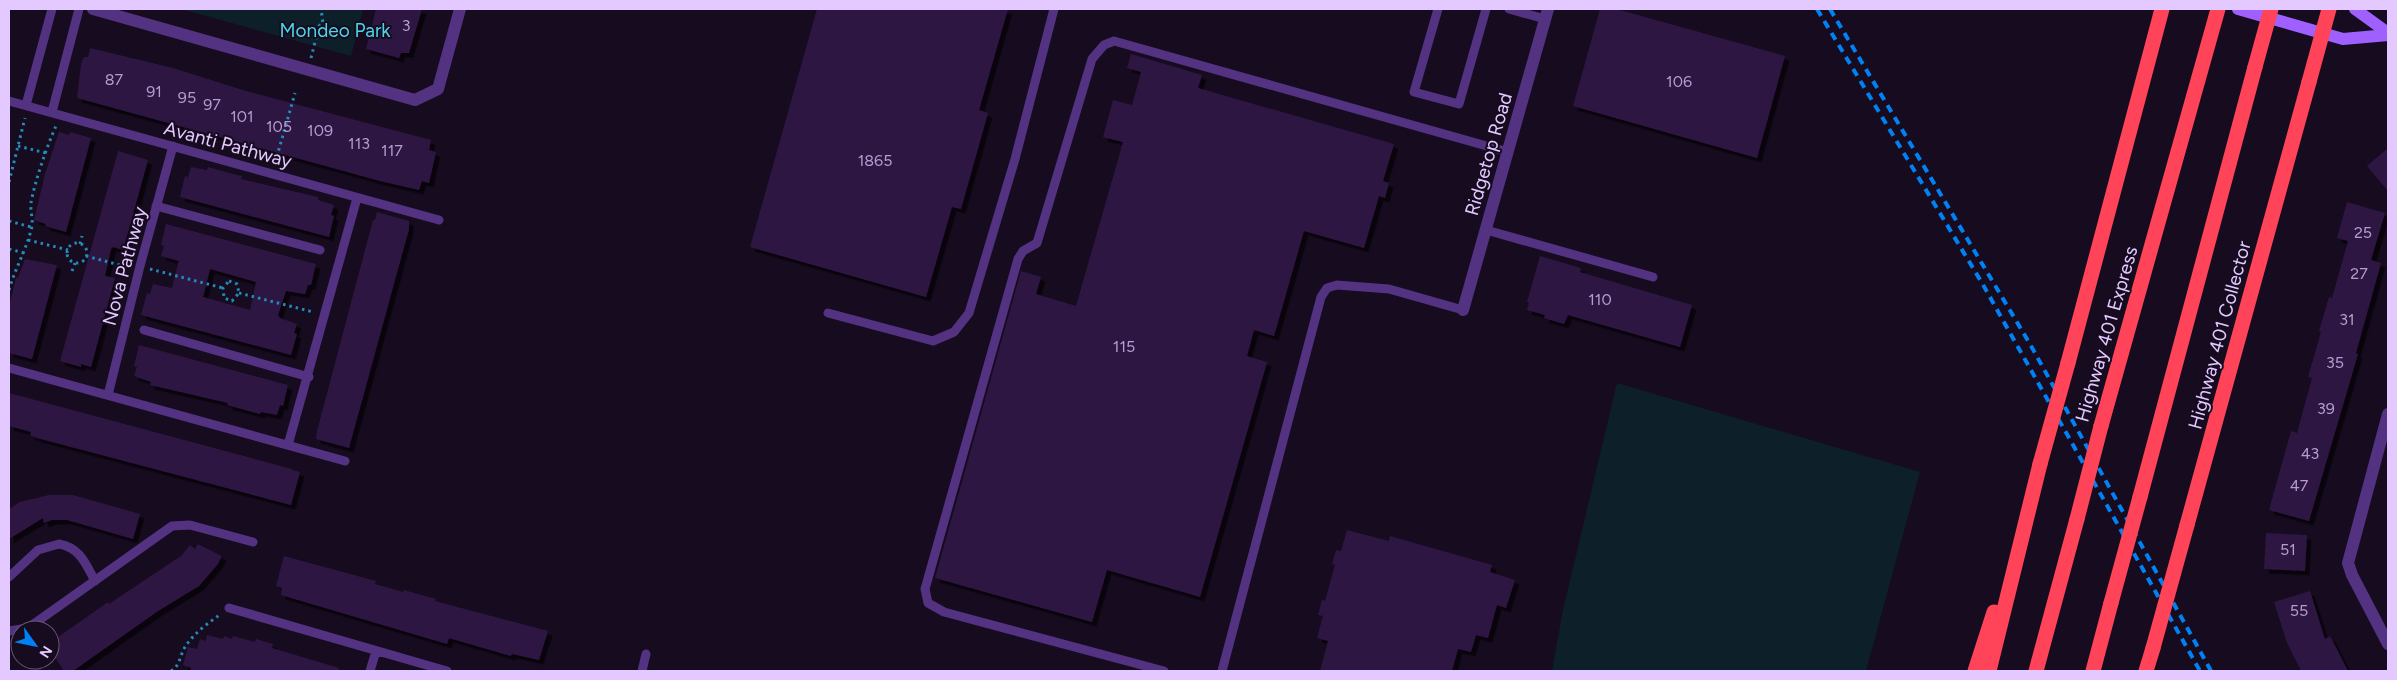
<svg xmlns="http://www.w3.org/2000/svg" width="2397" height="680" font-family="Figtree,sans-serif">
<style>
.green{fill:#0d202a}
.building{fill:#2f1542;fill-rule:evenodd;filter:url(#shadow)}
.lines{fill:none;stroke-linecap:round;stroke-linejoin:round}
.path{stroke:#248ab8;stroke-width:3;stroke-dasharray:2.5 4;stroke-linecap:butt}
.lane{stroke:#533282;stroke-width:9}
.street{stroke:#533282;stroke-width:12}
.secondary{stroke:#9f60ff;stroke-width:12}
.highway{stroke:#ff4459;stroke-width:15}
.rail{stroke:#0081f4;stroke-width:4;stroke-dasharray:8 6;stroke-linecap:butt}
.highway-bridge{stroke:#ff4459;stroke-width:15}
.labels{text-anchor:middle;stroke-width:4;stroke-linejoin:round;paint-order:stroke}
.number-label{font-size:16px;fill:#b69cd0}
.park-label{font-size:19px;fill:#4dd5e8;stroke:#160b1f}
.street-label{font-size:19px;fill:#e3c9ff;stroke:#160b1f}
</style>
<defs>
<filter id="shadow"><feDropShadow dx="4.5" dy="4.5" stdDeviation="0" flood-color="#0009"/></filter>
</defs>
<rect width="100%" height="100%" fill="#160b1f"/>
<path class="green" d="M181,9H363L351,56Z
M1617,383L1920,472L1866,671H1552L1563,610Z"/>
<path class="building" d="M376,9H422L409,53H401L399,58L366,49Z
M817,9H1008L979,110L988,113L961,209L952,207L926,297L750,247Z
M1600,9H1616L1785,56L1757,158L1573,106Z
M90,48L173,68L246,91L431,140L429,150L436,152L429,183L422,181L419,190L380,181L77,98L81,64L84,57H88Z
M1131,54L1202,75L1198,88L1394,144L1383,181L1389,183L1385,198L1379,196L1364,248L1304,231L1274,336L1254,330L1247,356L1267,362L1200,597L1107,570L1092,622L935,578L1021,271L1041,277L1036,294L1076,306L1123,142L1103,137L1113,100L1132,105L1141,72L1127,68Z
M59,132L69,135L70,132L91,138L66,232L45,226L46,224L34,220L45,174Z
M2388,148V191L2367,166Z
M118,151L148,160L123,250L113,247L111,249L105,276L115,278L91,367L81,364V367L60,361Z
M191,167L207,170L208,167L229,173L242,176L241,179L318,197V200L334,205L331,215L334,216L329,237L180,197L185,176L188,177Z
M2347,202L2385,213L2371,260L2381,263L2356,353L2358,354L2309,521L2269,510L2291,431L2297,433L2312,378L2308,377L2321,332L2319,331L2329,297L2332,298L2348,241L2337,238Z
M377,212L409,221V229L349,448L316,439L317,431L373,220H375Z
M166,224L316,264L311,285H308L305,294L286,291L278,315L280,318L297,324L294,333L297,334L291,355L141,315L147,293L150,294L153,284L172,288L178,264L179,261L161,256L164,246L161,245ZM210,269L256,282L250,310L203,297Z
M1540,256L1581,268L1580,272L1692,305L1680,347L1568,315L1564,324L1544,318L1545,315L1527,310L1529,303L1527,302Z
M25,259L57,265L32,359L9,353V306L16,278H18Z
M139,345L288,385L283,406L280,405L277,415L261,412L260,414L227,405L228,403L150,385L151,382L134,376L137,367L134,366Z
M9,393L292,469V470L300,472L291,505L37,438L30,435L31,432L9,426Z
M49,495H73L140,514L133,539L67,520H52L44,523L43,518L9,539V509L20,502Z
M1347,530L1389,541L1390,536L1492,565L1490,572L1515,580L1506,608L1497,605L1488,638L1476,635L1471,652L1458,649L1452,671H1320L1328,641L1317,638L1323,616L1318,615L1322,600L1325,601L1335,565L1332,564L1336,550L1341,551Z
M2266,533L2307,535L2305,571L2264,569Z
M198,544L222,556L218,564L199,586L158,611L73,671H64L51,651L55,648L51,642L108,602L109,604L181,556L190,545L195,549Z
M284,556L376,581L375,584L403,592L404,590L436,599L435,601L548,631L539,660L512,654L511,656L449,638L447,644L281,595L282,588L276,586Z
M2310,591L2325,639L2330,636L2348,671H2301L2287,643L2274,602Z
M207,635L223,639L224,636L232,639L233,636L255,642L256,639L273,644L272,648L339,668L338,671H190L191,668L183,665L188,647L197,649L200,639L206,641Z"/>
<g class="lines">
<path class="path" d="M311,58L319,26L323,23L321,9
M18,146L46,153
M275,163L295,93
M9,182L25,118
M9,221L31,227
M28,240L68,250
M67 253a10 10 0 1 1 20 0a10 10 0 1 1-20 0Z
M80,244L82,236
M9,249L24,253
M86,256L127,267
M150,269L223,288
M72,271L75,263
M229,281L237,284L239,293L232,301L224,298L223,288Z
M9,290C15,268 27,249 32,226C33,218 30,210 31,203C34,184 48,143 56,126
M239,293L313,312
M171,671C180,666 180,655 185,647C193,634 208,623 221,614"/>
<path class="lane" d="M1438,9L1414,92L1459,104L1486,9
M1509,9L1545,19
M9,101L439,220
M26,105L52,9
M52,112L79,9
M156,206L320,250
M1486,230L1653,277
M828,313L933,341L954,332L969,313L1015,159L1054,9
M144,330L309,377
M9,368L345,461
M108,395L140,266L173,146
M288,445L357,198
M9,577L38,550L59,544C81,548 86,565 95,581
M229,608L447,671
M9,631L28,628L172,526L190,525L253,542
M370,671L376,651
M642,671L646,654
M1164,671L944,612L928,603L925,589L1018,259L1023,251L1037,243L1092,59L1104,45L1114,41L1508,152
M1222,671L1321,297L1327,288L1337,285L1389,289L1463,310"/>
<path class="street" d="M93,9L415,100L438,89L460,9
M1463,310L1548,9
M2388,414L2348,563L2352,575L2388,644"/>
<path class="secondary" d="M2238,9L2343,39L2388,35
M2355,9L2388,33"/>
<path class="highway" d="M2068,363L2162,9
M2101,426L2218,9
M2140,497L2255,67
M2187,525L2309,82
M1975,671L1994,612
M1989,671L2040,464
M2036,671L2077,519
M2093,671L2111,603
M2146,671L2153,648"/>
<path class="rail" d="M1817,9L1982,283L2200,671
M1830,9L2030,344L2211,671"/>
<path class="highway-bridge" d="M2255,67L2271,9
M2309,82L2329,9
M2040,464L2068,363
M2077,519L2101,426
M2111,603L2140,497
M2153,648L2187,525"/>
</g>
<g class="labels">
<g class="number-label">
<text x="406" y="31">3</text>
<text x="114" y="85">87</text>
<text x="1679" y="87">106</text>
<text x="154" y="97">91</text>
<text x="187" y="103">95</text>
<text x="212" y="110">97</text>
<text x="242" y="122">101</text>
<text x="279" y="132">105</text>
<text x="320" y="136">109</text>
<text x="359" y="149">113</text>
<text x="392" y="156">117</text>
<text x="875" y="166">1865</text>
<text x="2363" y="238">25</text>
<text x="2359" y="279">27</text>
<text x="1600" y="305">110</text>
<text x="2347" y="325">31</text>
<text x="1124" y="352">115</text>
<text x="2335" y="368">35</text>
<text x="2326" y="414">39</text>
<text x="2310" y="459">43</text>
<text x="2299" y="491">47</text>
<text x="2288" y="555">51</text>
<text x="2299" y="616">55</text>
</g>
<g class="park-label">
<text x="335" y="37">Mondeo Park</text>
</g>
<g class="street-label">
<text transform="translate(228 144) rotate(15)" y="7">Avanti Pathway</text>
<text transform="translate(1488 154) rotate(-74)" y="7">Ridgetop Road</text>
<text transform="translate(124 266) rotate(-75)" y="7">Nova Pathway</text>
<text transform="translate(2106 334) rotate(-74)" y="7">Highway 401 Express</text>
<text transform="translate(2219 335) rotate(-75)" y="7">Highway 401 Collector</text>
</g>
</g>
<rect width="2397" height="680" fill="none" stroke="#e3c9ff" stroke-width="20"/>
<g transform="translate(35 645) rotate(123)"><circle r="24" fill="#160b1f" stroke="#685779"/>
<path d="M0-4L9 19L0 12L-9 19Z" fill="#0081f4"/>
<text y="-8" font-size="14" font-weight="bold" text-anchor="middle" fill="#e3c9ff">N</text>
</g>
</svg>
